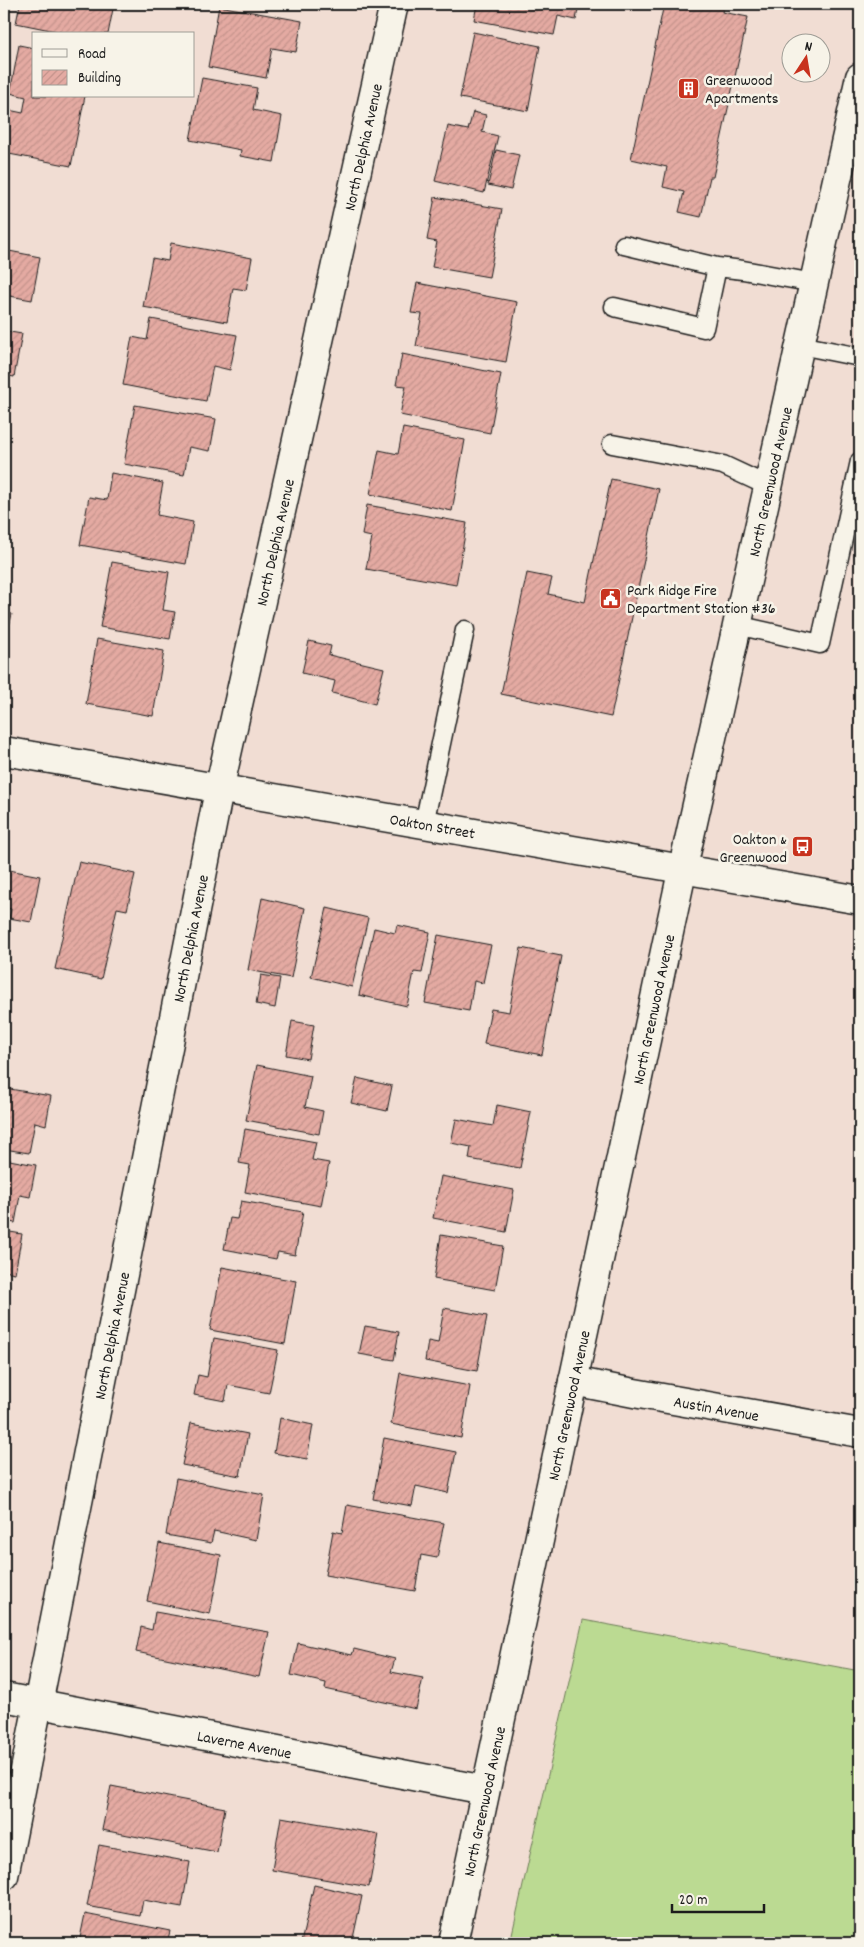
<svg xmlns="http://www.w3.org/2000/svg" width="864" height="1947" font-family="Dekko,sans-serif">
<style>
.grass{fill:#bbda92;stroke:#6c7b57}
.building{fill:url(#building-hatch);stroke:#1c1c1c}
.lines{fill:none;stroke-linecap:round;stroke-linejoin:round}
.service-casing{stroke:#1c1c1c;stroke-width:21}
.minor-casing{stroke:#1c1c1c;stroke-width:31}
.tertiary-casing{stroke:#1c1c1c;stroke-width:31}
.secondary-casing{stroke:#1c1c1c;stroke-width:31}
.service{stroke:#f7f3e8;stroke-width:18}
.minor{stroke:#f7f3e8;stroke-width:28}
.tertiary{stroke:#f7f3e8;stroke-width:28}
.secondary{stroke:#f7f3e8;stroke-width:28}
.labels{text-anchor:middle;stroke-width:5;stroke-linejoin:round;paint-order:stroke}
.poi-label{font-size:16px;fill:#1c1c1c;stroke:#f7f3e8;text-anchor:start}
.street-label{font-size:16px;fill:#1c1c1c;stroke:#f7f3e8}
</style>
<defs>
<pattern id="building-hatch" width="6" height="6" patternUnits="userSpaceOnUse" patternTransform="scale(1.25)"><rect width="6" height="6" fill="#e4aaa2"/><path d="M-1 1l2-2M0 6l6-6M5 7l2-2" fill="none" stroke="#c3928b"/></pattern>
</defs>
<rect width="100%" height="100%" fill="#f1ddd3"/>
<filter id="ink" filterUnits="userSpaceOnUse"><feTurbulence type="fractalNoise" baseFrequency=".02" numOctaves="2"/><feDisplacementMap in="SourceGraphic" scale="10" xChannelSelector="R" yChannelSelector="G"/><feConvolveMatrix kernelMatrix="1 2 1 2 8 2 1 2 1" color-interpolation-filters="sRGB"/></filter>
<g filter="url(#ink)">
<path class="grass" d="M583,1620L860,1671V1943H510Z"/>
<path class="building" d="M20,4H114L108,34H70L16,23Z
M283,4H310L309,8Z
M477,4H579L576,20L558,16L554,35L474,20Z
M664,4H683L700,7L701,4H724L722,12L748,17L713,177H710L701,217L679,212L684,192L663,187L667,167L631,159Z
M219,6L302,21L296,52L272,48L266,78L208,67Z
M473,32L540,46L528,111L460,98Z
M19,45L34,48V96H85L71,166L4,153V109L23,113L26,97L10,93Z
M202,78L257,88L253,110L282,116L274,162L240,156L241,150L190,140Z
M473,112L486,115L482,132L498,136L484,193L435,181L448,126L468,130Z
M496,150L519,155L511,190L488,185Z
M435,197L502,209L489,277L432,267L437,242L427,240Z
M171,243L252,258L246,290L233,288L227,322L143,307L152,258L168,261Z
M4,250L40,257L32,300L4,295Z
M417,283L517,302L506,362L416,346L422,314L411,313Z
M151,319L237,335L230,370L213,366L206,401L123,385L132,337L147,340Z
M4,331L22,334L14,377L4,375Z
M402,354L501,374L490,433L400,415L406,386L396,385Z
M135,405L216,419L210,451L189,447L184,475L124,464Z
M403,428L465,440L452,511L370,494L379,450L398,454Z
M111,473L163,483L157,515L193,522L186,564L80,545L89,497L107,500Z
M611,479L659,489L611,717L501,694L527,573L552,578L548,594L585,602Z
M367,505L467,523L456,585L366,569L372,537L362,535Z
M112,562L169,572L163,610L175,612L170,639L100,627Z
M4,612L12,614L4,647Z
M97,639L164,651L153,716L86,704Z
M309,641L331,646L329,655L384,668L375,704L332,693L335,681L302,673Z
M79,862L135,874L127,910L117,908L101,979L55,969Z
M4,869L40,876L31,922L9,918L11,909L4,908Z
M262,898L305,908L291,978L248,970Z
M327,908L368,918L352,987L311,977Z
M397,925L430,932L422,973L414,972L407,1006L359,995L374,928L395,933Z
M438,935L491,945L483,983L474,981L469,1011L425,1003Z
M521,948L561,956L542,1055L484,1044L491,1009L509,1012Z
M261,975L280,978L275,1008L256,1004Z
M292,1021L314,1025L308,1059L286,1055Z
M257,1065L311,1076L305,1107L323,1111L319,1134L246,1120Z
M357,1078L392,1086L387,1111L351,1103Z
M4,1088L51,1096L46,1125L35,1122L29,1153L4,1149Z
M497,1105L531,1112L520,1168L469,1159L471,1147L451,1143L456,1119L493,1126Z
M245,1129L316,1142L312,1160L329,1163L321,1206L245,1192L250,1165L239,1163Z
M4,1159L36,1165L30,1197L20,1195L15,1223L4,1221Z
M441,1176L514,1190L506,1232L433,1218Z
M241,1201L303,1212L295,1255L278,1252L276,1259L224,1249L230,1218L237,1219Z
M4,1231L22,1234L15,1273L4,1271Z
M441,1235L503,1246L495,1290L434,1279Z
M222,1267L296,1281L285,1344L210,1330Z
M444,1308L487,1316L477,1371L425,1361L428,1341L438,1343Z
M365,1326L399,1332L394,1360L359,1354Z
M214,1338L278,1350L269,1393L228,1385L225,1401L194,1395L198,1375L207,1377Z
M400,1373L470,1386L461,1438L391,1424Z
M280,1418L313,1425L307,1459L274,1453Z
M191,1423L248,1434L240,1476L182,1465Z
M384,1438L456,1452L448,1493L416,1486L412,1506L373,1499Z
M176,1478L264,1495L256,1540L214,1531L211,1543L166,1535Z
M347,1505L444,1523L437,1558L421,1555L415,1591L325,1575L333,1531L342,1533Z
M159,1543L221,1555L210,1614L147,1601Z
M155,1612L269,1632L259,1677L136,1652L141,1627L152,1630Z
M298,1643L352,1655L354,1649L395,1659L391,1672L423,1678L416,1709L325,1689L326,1683L291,1675Z
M111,1786L225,1808L217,1852L102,1830Z
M281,1817L379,1834L369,1887L272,1870Z
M99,1845L190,1862L182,1907L143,1900L140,1916L87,1906Z
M314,1885L362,1896L352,1943H301Z
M85,1914L170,1931L167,1943H79Z"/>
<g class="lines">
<defs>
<path id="service" d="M624,245L717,267
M614,307L704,328L717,267L743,270L814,283
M800,345L860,357
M612,444L723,465L768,486
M737,625L820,644L860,461
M424,824L465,630"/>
<g id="minor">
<path id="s1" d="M573,1381L634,1393L860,1433"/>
<path id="s2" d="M4,1697L485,1790"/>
<path id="s3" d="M4,1876L219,790L394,4"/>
</g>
<g id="tertiary">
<path id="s4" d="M453,1943L683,867"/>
</g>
<g id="secondary">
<path id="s5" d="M4,751C289,802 575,848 860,900"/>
<path id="s6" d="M683,867L860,77"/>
</g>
</defs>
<use href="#service" class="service-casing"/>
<use href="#minor" class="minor-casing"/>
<use href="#tertiary" class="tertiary-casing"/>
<use href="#secondary" class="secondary-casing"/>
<use href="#service" class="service"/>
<use href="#minor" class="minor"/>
<use href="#tertiary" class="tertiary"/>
<use href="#secondary" class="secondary"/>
</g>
</g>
<defs>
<symbol id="building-square" viewBox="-11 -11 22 22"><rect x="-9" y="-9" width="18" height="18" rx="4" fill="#c8321e" stroke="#f7f3e8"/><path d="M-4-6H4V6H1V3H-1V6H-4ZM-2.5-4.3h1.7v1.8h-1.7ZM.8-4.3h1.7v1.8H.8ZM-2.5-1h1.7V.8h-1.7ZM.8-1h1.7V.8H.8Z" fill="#fff"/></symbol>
<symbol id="civic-square" viewBox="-11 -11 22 22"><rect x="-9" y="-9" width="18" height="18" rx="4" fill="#c8321e" stroke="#f7f3e8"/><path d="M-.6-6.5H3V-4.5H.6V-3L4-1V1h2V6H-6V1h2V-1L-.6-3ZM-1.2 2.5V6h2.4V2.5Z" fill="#fff"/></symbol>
<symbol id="bus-square" viewBox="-11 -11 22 22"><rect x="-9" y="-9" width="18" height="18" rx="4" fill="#c8321e" stroke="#f7f3e8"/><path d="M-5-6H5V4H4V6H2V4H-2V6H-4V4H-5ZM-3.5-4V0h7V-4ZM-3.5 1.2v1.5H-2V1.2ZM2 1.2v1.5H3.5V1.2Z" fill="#fff"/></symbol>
</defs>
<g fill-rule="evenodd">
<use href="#building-square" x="676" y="76" width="25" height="25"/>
<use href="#civic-square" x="598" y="586" width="25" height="25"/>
<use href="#bus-square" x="790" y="834" width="25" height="25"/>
</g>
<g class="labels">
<g class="poi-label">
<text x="705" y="85">Greenwood<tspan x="705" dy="18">Apartments</tspan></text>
<text x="627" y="595">Park Ridge Fire<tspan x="627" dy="18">Department Station #36</tspan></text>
<text x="787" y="844" text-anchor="end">Oakton &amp;<tspan x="787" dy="18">Greenwood</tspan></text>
</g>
<g class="street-label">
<text dy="6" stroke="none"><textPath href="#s3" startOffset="1766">North Delphia Avenue</textPath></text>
<text dy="6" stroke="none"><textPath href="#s6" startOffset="395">North Greenwood Avenue</textPath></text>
<text dy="6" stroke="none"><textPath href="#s3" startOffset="1361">North Delphia Avenue</textPath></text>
<text dy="6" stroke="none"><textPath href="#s5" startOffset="435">Oakton Street</textPath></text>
<text dy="6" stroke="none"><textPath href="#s3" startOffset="956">North Delphia Avenue</textPath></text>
<text dy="6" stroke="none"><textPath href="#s4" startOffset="955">North Greenwood Avenue</textPath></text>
<text dy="6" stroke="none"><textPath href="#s3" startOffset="551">North Delphia Avenue</textPath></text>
<text dy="6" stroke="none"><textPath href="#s4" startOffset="550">North Greenwood Avenue</textPath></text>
<text dy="6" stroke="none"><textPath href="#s1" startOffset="146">Austin Avenue</textPath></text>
<text dy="6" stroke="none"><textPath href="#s2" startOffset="245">Laverne Avenue</textPath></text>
<text dy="6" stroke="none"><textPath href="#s4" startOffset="145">North Greenwood Avenue</textPath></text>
</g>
</g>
<rect width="864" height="1947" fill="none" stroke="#f7f3e8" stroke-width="20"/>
<rect x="10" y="10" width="844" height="1927" fill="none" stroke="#1c1c1c" stroke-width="2" filter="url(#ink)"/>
<rect x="32" y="32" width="162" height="65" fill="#f7f3e8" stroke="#9f9d96"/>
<rect x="42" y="49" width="25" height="8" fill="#f7f3e8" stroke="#9f9d96"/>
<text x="78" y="58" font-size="15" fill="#1c1c1c">Road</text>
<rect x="42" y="70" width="25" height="15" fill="url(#building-hatch)" stroke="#9f9d96"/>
<text x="78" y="82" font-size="15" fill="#1c1c1c">Building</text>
<g transform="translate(806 58) rotate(12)"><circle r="24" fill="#f7f3e8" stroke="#9f9d96"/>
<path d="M0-4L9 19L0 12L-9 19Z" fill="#c8321e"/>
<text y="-8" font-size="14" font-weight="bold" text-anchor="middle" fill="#1c1c1c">N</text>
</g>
<path d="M672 1904v8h92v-8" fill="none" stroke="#1c1c1c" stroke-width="2.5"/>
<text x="679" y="1904" font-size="15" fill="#1c1c1c" stroke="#f7f3e8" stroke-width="4" paint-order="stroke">20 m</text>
</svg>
